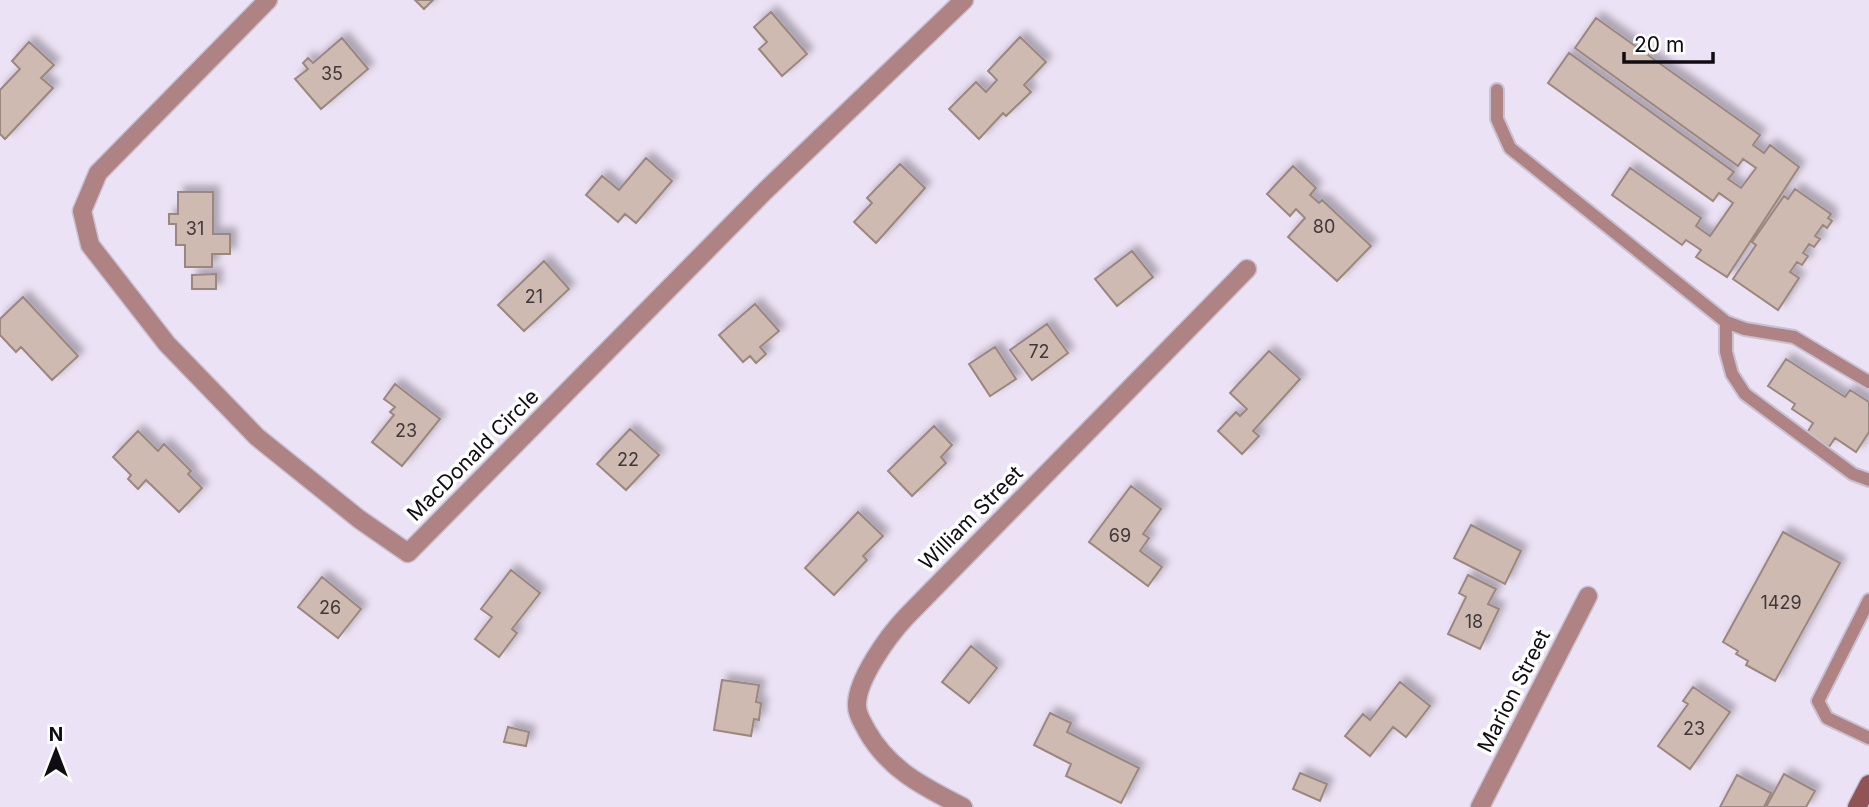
<svg xmlns="http://www.w3.org/2000/svg" width="1869" height="807" font-family="Inter,sans-serif">
<style>
.building{fill:#cfbab1;stroke:#9a877f;stroke-width:2;filter:url(#shadow)}
.lines{fill:none;stroke-linecap:round;stroke-linejoin:round}
.service-casing{stroke:#c9c0d1;stroke-width:16}
.minor-casing{stroke:#c9c0d1;stroke-width:21}
.secondary-casing{stroke:#c9c0d1;stroke-width:21}
.service{stroke:#af8384;stroke-width:12}
.minor{stroke:#af8384;stroke-width:18}
.secondary{stroke:#905356;stroke-width:18}
.labels{text-anchor:middle;stroke-width:7;stroke-linejoin:round;paint-order:stroke}
.number-label{font-size:18px;fill:#3f383a}
.street-label{font-size:21px;fill:#0f0c12;stroke:#fff}
</style>
<defs>
<filter id="shadow"><feDropShadow dx="6" dy="-6" stdDeviation="3.5" flood-color="#0004"/></filter>
</defs>
<rect width="100%" height="100%" fill="#ece2f5"/>
<path class="building" d="M415,0H433L424,9Z
M771,12L807,54L782,76L759,49L767,42L754,27Z
M1596,18L1760,135L1753,145L1764,153L1770,145L1799,167L1727,277L1696,257L1701,250L1686,240L1682,245L1612,195L1630,168L1701,218L1696,226L1710,236L1733,203L1719,193L1713,201L1548,83L1569,53L1734,172L1728,179L1741,188L1756,168L1743,159L1738,166L1575,48Z
M1020,37L1046,62L1024,85L1031,92L1006,116L1003,113L979,139L949,109L976,82L986,92L997,80L988,71Z
M342,38L368,69L321,109L295,79L308,69L303,63L308,58L313,63Z
M29,42L54,65L41,78L53,88L5,139L0,134V90L20,69L12,61Z
M646,158L672,181L636,223L625,214L618,222L586,195L602,176L619,190Z
M900,164L925,188L876,243L854,222L872,203L867,198Z
M1293,166L1316,188L1310,195L1319,203L1322,200L1371,246L1337,281L1288,237L1305,218L1296,209L1290,216L1267,194Z
M1795,189L1831,214L1828,218L1832,221L1827,228L1823,225L1815,236L1820,239L1814,247L1809,244L1803,253L1808,256L1802,265L1797,262L1790,272L1799,278L1778,310L1733,279L1756,245L1752,242L1784,196L1788,199Z
M178,192H213V234H230V254H212V267H185V245H176V224H169V214H178Z
M1132,251L1153,277L1117,306L1095,279Z
M544,261L569,289L524,331L498,305Z
M216,274V289H192V275Z
M23,297L78,356L52,380L21,347L16,352L0,335V319Z
M755,304L779,331L760,347L766,354L756,363L750,356L743,362L719,335Z
M1047,324L1068,353L1032,380L1010,350Z
M995,347L1016,379L990,396L969,364Z
M1269,351L1300,379L1253,431L1259,436L1242,454L1218,431L1236,412L1240,416L1247,409L1230,393Z
M1786,359L1845,397L1850,390L1869,402V432L1856,452L1835,438L1829,447L1807,433L1813,423L1792,409L1795,404L1768,386Z
M395,384L440,419L402,466L372,442L394,415L390,412L395,407L384,399Z
M934,426L952,445L941,457L946,463L912,496L888,471Z
M630,429L659,455L626,490L597,464Z
M138,431L158,451L164,444L191,471L188,474L202,488L179,512L146,480L138,489L128,479L131,475L113,457Z
M1131,486L1161,509L1143,534L1149,538L1140,551L1162,567L1148,586L1089,542Z
M858,512L883,536L863,556L867,560L834,595L805,568Z
M1471,525L1521,551L1505,584L1454,558Z
M1783,532L1840,563L1775,681L1746,665L1748,661L1736,654L1738,651L1723,642Z
M511,570L540,593L512,629L517,633L499,657L475,639L492,617L481,609Z
M1468,575L1496,589L1488,604L1499,609L1480,649L1448,634L1466,597L1459,593Z
M322,577L361,609L338,638L298,607Z
M971,646L997,668L969,703L942,682Z
M722,680L759,685L756,702L761,703L759,720L754,719L751,736L714,730Z
M1400,682L1430,706L1406,737L1393,727L1370,756L1345,736L1363,714L1370,720Z
M1693,687L1730,712L1690,769L1658,746L1688,704L1683,701Z
M1050,713L1071,723L1067,732L1139,768L1121,803L1066,776L1071,764L1034,745Z
M508,727L529,732L526,746L504,742Z
M1300,773L1327,784L1320,801L1293,789Z
M1784,774L1815,791L1806,807H1766Z
M1737,775L1771,793L1764,807H1720Z"/>
<g class="lines">
<defs>
<path id="service" d="M1497,90V119L1510,148L1726,322L1745,329L1794,337L1869,382
M1726,322V352L1732,374L1745,394L1853,474L1869,480
M1869,600L1818,701L1827,718L1869,738"/>
<path id="minor" d="M268,0L98,173L82,211L90,245L167,344L257,437L359,519L408,553L765,191L964,0
M963,807C924,787 889,770 867,731C863,723 857,715 857,706C856,680 889,635 906,617L1247,269
M1480,807L1588,596"/>
<path id="secondary" d="M1857,807L1869,784"/>
</defs>
<use href="#service" class="service-casing"/>
<use href="#minor" class="minor-casing"/>
<use href="#secondary" class="secondary-casing"/>
<use href="#service" class="service"/>
<use href="#minor" class="minor"/>
<use href="#secondary" class="secondary"/>
</g>
<g class="labels">
<g class="number-label">
<text x="332" y="80">35</text>
<text x="1324" y="233">80</text>
<text x="195" y="235">31</text>
<text x="534" y="303">21</text>
<text x="1039" y="358">72</text>
<text x="406" y="437">23</text>
<text x="628" y="466">22</text>
<text x="1120" y="542">69</text>
<text x="1781" y="609">1429</text>
<text x="330" y="614">26</text>
<text x="1474" y="628">18</text>
<text x="1694" y="735">23</text>
</g>
<g class="street-label">
<text transform="translate(473 455) rotate(-45)" y="7">MacDonald Circle</text>
<text transform="translate(971 518) rotate(-45)" y="7">William Street</text>
<text transform="translate(1514 691) rotate(-63)" y="7">Marion Street</text>
</g>
</g>
<g transform="translate(56 751)" stroke="#ffffff" stroke-width="5" paint-order="stroke">
<path d="M0-5L12 26L0 18L-12 26Z" fill="#0f0c12"/>
<text y="-10" font-size="19" font-weight="bold" text-anchor="middle" fill="#0f0c12">N</text>
</g>
<path d="M1624 52v10h89v-10" fill="none" stroke="#0f0c12" stroke-width="3.5"/>
<text x="1634" y="52" font-size="21" fill="#0f0c12" stroke="#ffffff" stroke-width="5" paint-order="stroke">20 m</text>
</svg>
